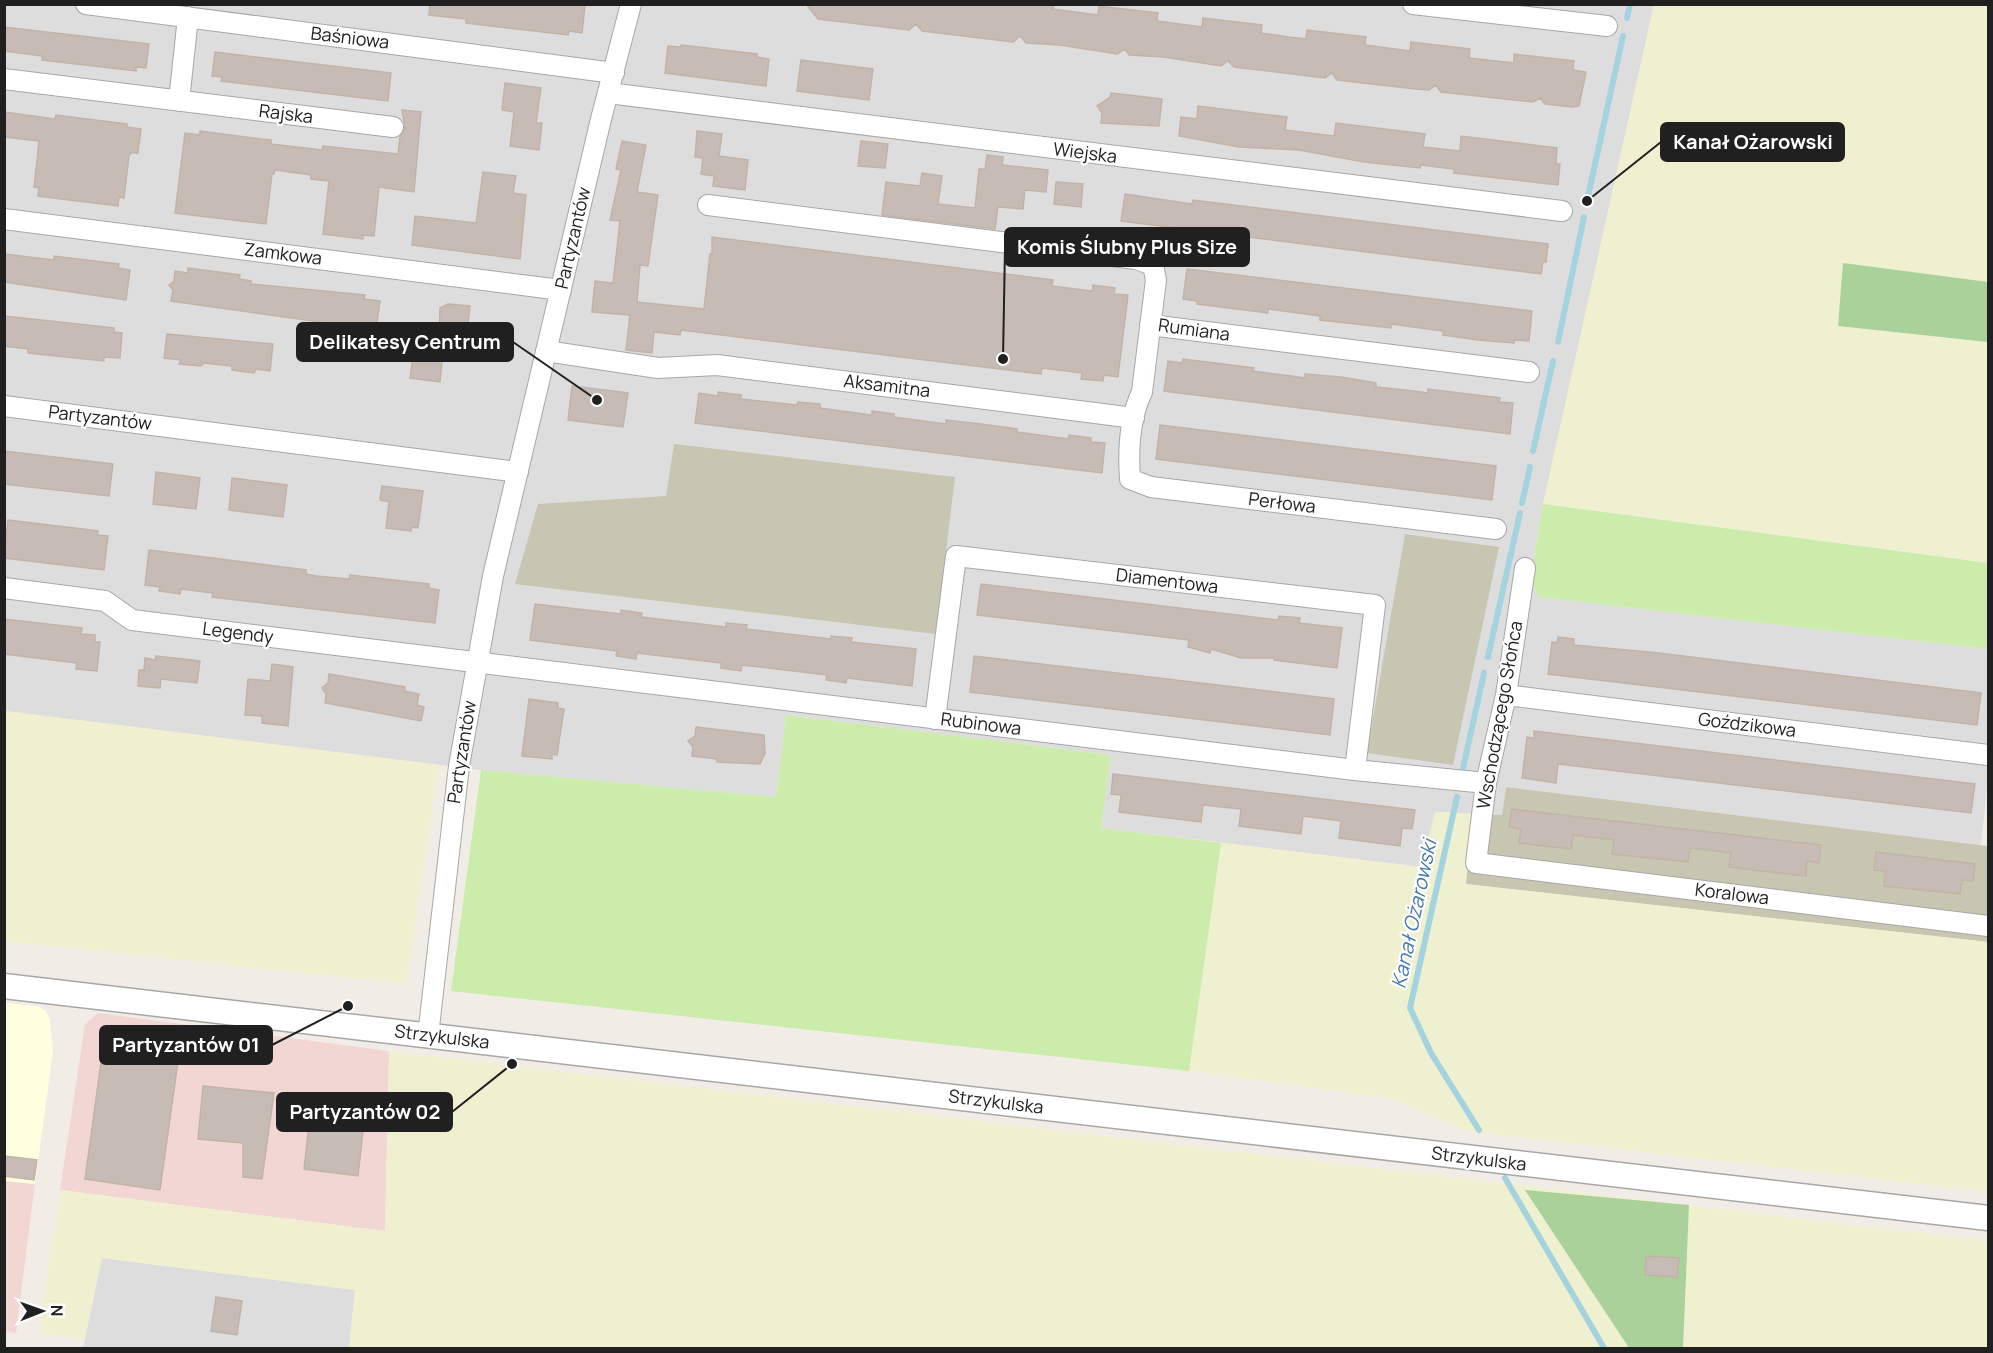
<svg xmlns="http://www.w3.org/2000/svg" width="1993" height="1353" font-family="Manrope,sans-serif">
<style>
.residential{fill:#dedddd}
.commercial{fill:#f2d6d4}
.education{fill:#ffffe0}
.construction{fill:#c6c6b1}
.farmland{fill:#eef0d0}
.grass{fill:#cbecaa}
.forest{fill:#aad199}
.lines{fill:none;stroke-linecap:round;stroke-linejoin:round}
.stream{stroke:#a4d3e0;stroke-width:6}
.building{fill:#c6bcb5;stroke:#c3b3a7;stroke-width:1.5}
.minor-casing{stroke:#a7a7a7;stroke-width:22}
.tertiary-casing{stroke:#a7a7a7;stroke-width:27}
.minor{stroke:#fff;stroke-width:20}
.tertiary{stroke:#fff;stroke-width:24}
.labels{text-anchor:middle;stroke-width:4.5;stroke-linejoin:round;paint-order:stroke}
.street-label{font-size:18px;fill:#202020;stroke:#fff}
.water-label{font-size:20px;font-style:italic;fill:#4479ac;stroke:#fff}
.leader{fill:none;stroke:#202020;stroke-width:2}
.callout-dot{fill:#202020;stroke:#fff;stroke-width:2}
.callout{fill:#202020;stroke:#202020;stroke-width:2}
.callout-label{font-size:20px;text-anchor:middle;font-weight:bold;fill:#fff}
</style>
<rect width="100%" height="100%" fill="#f1ede6"/>
<path class="residential" d="M1654,4L1543,504L1530,580L1539,597L1988,649V778L1981,845L1506,787L1502,815L1435,812L1422,867L1101,828L1111,755L786,715L776,797L481,770L5,711V5Z
M102,1258L355,1290L349,1348H83Z"/>
<path class="commercial" d="M98,1013L389,1051L385,1231L60,1190L85,1024Z
M5,1181L35,1184L16,1333L5,1331Z"/>
<path class="education" d="M5,1003L37,1006L45,1010L50,1020L53,1051L35,1184L5,1181Z"/>
<path class="construction" d="M674,444L955,477L936,634L515,584L538,504L666,496Z
M1405,534L1499,547L1453,765L1367,753Z
M1506,787L1988,846V942L1465,884L1473,814L1502,815Z"/>
<path class="farmland" d="M1654,5H1988V563L1543,504Z
M5,711L439,765L406,984L5,941Z
M1435,812L1473,814L1466,884L1988,942V1192L1467,1131L1390,1098L1189,1071L1221,843L1422,867Z
M389,1051L1988,1241V1348H349L355,1290L102,1258L84,1339L39,1334L60,1190L385,1231Z"/>
<path class="grass" d="M1543,504L1988,563V649L1539,597L1530,580Z
M786,715L1111,755L1101,828L1221,843L1189,1071L451,991L481,770L776,797Z"/>
<path class="forest" d="M1843,263L1988,282V342L1838,326Z
M1525,1190L1689,1205L1683,1348H1629Z"/>
<g class="lines">
<path class="stream" d="M1627,18L1630,4
M1587,201L1623,36
M1558,342L1584,217
M1533,451L1553,361
M1522,503L1530,467
M1488,657L1520,513
M1463,768L1484,673
M1457,797L1410,1008L1431,1053L1479,1130
M1505,1178L1604,1348"/>
</g>
<path class="building" d="M430,4H576L585,6L582,33L569,31L568,35L466,23V19L429,15Z
M806,4H1054L1053,9L1098,15L1099,6L1158,13L1157,21L1202,27L1203,18L1262,25L1261,33L1289,37L1306,39L1307,30L1366,37L1365,45L1410,51L1411,42L1470,49L1469,58L1514,63V54L1574,61L1573,70L1586,72L1579,106L1572,107L1545,104L1540,98L1533,102L1441,92L1436,85L1429,90L1416,89L1337,80L1332,73L1325,78L1234,67L1228,61L1221,66L1164,57L1129,55L1125,49L1117,54L1060,45L1026,43L1020,36L1013,42L922,31L916,24L909,30L818,19Z
M4,27L149,44L146,68L136,67V71L42,60V56L4,51Z
M681,45L757,54V57L769,59L766,86L665,73L668,46L681,47Z
M215,52L391,73L388,101L221,81L222,77L212,76Z
M801,60L873,69L869,100L797,91Z
M505,83L541,88L536,123H542L539,150L510,146L514,112L502,110Z
M1111,93L1162,99L1159,126L1101,123L1102,113L1097,106L1110,97Z
M1198,106L1287,117L1285,130L1334,136L1336,123L1425,134L1423,147L1460,151L1461,136L1557,148L1556,164H1560L1558,185L1454,173V169L1421,165L1420,168L1364,162L1299,150L1239,147L1179,136L1181,117L1197,119Z
M402,110L421,112L414,192L379,187L374,236L363,235V239L323,234L329,181L311,179V175L275,170L274,174H272L266,224L175,213L185,133L200,135V131L261,139L271,140V144L322,150L323,146L398,154L400,136L405,128Z
M4,112L55,119L56,115L127,124V127L141,129L138,153H131L129,156L124,198L119,197L118,206L38,196L39,188L34,187L39,141L4,137Z
M697,131L722,134L719,156L748,160L745,190L713,186L714,176L701,174L703,158L695,157Z
M622,141L646,145L637,192L658,195L648,266L640,265L637,302L704,309L710,254H712V237L1053,280L1052,286L1092,291L1093,285L1115,288L1114,294L1128,295L1118,377L1104,375L1103,381L1081,379L1082,373L1042,368L1041,374L681,330L680,335L654,332L652,353L626,350L630,315L592,312L595,281L613,283L620,221L610,220L621,170L616,169Z
M861,141L888,144L885,168L858,166Z
M987,155L1003,157L1002,165L1048,170L1046,192L1025,190L1023,209L998,207L995,229L882,215L886,182L920,186L922,173L942,176L938,204L975,208L979,169H985Z
M483,172L516,176L513,193L526,195L520,259L412,245L415,216L476,223Z
M1056,182L1083,184L1081,207L1054,204Z
M1125,194L1192,204L1193,200L1548,244L1546,262H1543L1541,274L1121,221Z
M4,254L54,260V256L119,264L118,268L130,270L126,300L4,282Z
M188,268L240,275L239,279L251,281V284L365,295L364,299L380,301L376,330L171,301L173,290L169,285L174,281L175,271L188,273Z
M1187,269L1532,311L1529,341L1514,340V343L1478,340L1443,335V331L1391,324V328L1320,320V316L1268,309V313L1197,304V301L1183,299Z
M448,304L470,306L466,342L439,339L440,308Z
M4,316L114,328V332L122,333L120,358L104,357V361L28,353V349L4,346Z
M167,334L273,344L270,371L256,369L254,373L232,370V366L204,363L201,366L179,364L181,360L164,358Z
M414,348L443,352L440,382L410,378Z
M1183,359L1254,368L1253,371L1291,376L1305,378V374L1341,377L1376,383V387L1414,391L1428,393V389L1500,398L1499,402L1513,403L1510,434L1164,391L1168,361L1182,363Z
M572,386L628,393L623,427L568,420Z
M718,392L741,395V399L797,405L798,402L820,404V408L834,410L872,415V411L894,414V417L946,424V420L981,424L1017,429V432L1068,439L1069,435L1091,438V442L1105,443L1102,473L695,423L699,393L718,396Z
M1160,425L1496,466L1492,500L1156,459Z
M4,451L113,464L109,496L4,484Z
M156,472L200,478L196,509L153,504Z
M232,478L287,485L283,517L229,510Z
M382,486L423,491L418,528L412,527L411,531L386,528L389,502L380,500Z
M8,520L98,531L97,535L108,536L104,570L4,558Z
M149,550L306,570V574L316,576L349,579L350,575L429,584V588L439,590L435,623L212,597L213,593L181,589L180,594L159,591L160,587L145,585Z
M981,584L1278,620L1279,616L1300,618L1299,623L1342,628L1337,668L1274,660V658H1241L1211,649L1210,653L1188,647L1189,640L977,615Z
M535,604L621,614V610L642,613L641,617L726,627V623L747,625L746,629L831,639V636L852,638L851,642L916,649L912,686L847,678L846,683L826,680L827,675L742,665L741,671L721,668V663L637,653L636,659L616,656L617,651L530,640Z
M4,619L82,628L81,634L95,635V642H100L97,671L76,669L77,663L4,654Z
M1558,637L1574,639V645L1659,653L1981,693L1977,725L1548,674L1552,642L1557,643Z
M156,656L200,661L197,683L161,679L160,688L138,686L139,670H144L145,658L155,660Z
M974,656L1334,699L1330,735L970,692Z
M272,664L293,667L288,726L262,723V716L245,715L248,679L270,681Z
M329,674L405,687V691L419,694L417,705L424,707L421,721L325,703L326,694L322,688L328,683Z
M529,699L558,703V708L564,709L557,755L552,754V759L522,756Z
M696,727L764,735L765,753L760,764L717,762V759L692,756L693,747L688,741L695,736Z
M1534,731L1975,784L1971,813L1558,764L1556,783L1522,778L1527,737L1534,738Z
M1113,774L1415,810L1412,829L1402,828L1400,846L1339,838L1341,821L1303,816L1301,834L1239,826L1241,809L1203,805L1201,822L1119,812L1121,795L1111,794Z
M1512,809L1821,845L1819,863L1807,861L1806,876L1729,867L1731,853L1708,850L1690,848L1688,862L1612,854L1614,840L1573,835L1571,849L1519,843L1521,829L1509,827Z
M1876,852L1975,864L1973,881L1962,880L1960,894L1884,886L1885,871L1874,870Z
M148,1036L181,1040L160,1190L85,1179L102,1055L145,1061Z
M203,1086L274,1093L262,1179L243,1177V1143L198,1139Z
M312,1098L366,1104L358,1176L304,1169Z
M4,1156L37,1160L34,1180L4,1176Z
M1646,1256L1679,1258L1677,1277L1645,1275Z
M216,1297L242,1301L237,1335L211,1331Z"/>
<g class="lines">
<defs>
<path id="minor" d="M86,4L614,73
M1413,4L1607,26
M4,79L393,127
M608,93L1562,211
M179,101L188,17
M708,205L1136,259L1153,265L1156,280L1142,392C1130,417 1128,451 1130,479L1151,487L1496,529
M4,219L561,290
M1150,325L1529,372
M546,351L658,368L717,365L1134,418
M4,406L518,472
M1525,568L1506,695L1486,783L1476,863L1988,926
M4,588L105,601L132,620L1355,770L1486,783
M1506,695L1988,755
M935,719L956,556L1375,605L1355,770
M428,1036L459,766L493,576L601,119L631,4"/>
<path id="tertiary" d="M4,986L1988,1218"/>
</defs>
<use href="#minor" class="minor-casing"/>
<use href="#tertiary" class="tertiary-casing"/>
<use href="#minor" class="minor"/>
<use href="#tertiary" class="tertiary"/>
</g>
<g class="labels">
<g class="street-label">
<text transform="translate(350 38) rotate(7)" y="6">Baśniowa</text>
<text transform="translate(286 114) rotate(7)" y="6">Rajska</text>
<text transform="translate(1085 153) rotate(7)" y="6">Wiejska</text>
<text transform="translate(573 238) rotate(-77)" y="6">Partyzantów</text>
<text transform="translate(283 254) rotate(7)" y="6">Zamkowa</text>
<text transform="translate(1194 330) rotate(8)" y="6">Rumiana</text>
<text transform="translate(887 386) rotate(7)" y="6">Aksamitna</text>
<text transform="translate(100 418) rotate(7)" y="6">Partyzantów</text>
<text transform="translate(1282 503) rotate(7)" y="6">Perłowa</text>
<text transform="translate(1167 581) rotate(7)" y="6">Diamentowa</text>
<text transform="translate(238 633) rotate(7)" y="6">Legendy</text>
<text transform="translate(1500 715) rotate(-80)" y="6">Wschodzącego Słońca</text>
<text transform="translate(981 724) rotate(7)" y="6">Rubinowa</text>
<text transform="translate(1747 725) rotate(7)" y="6">Goździkowa</text>
<text transform="translate(462 752) rotate(-81)" y="6">Partyzantów</text>
<text transform="translate(1732 894) rotate(7)" y="6">Koralowa</text>
<text transform="translate(442 1037) rotate(7)" y="6">Strzykulska</text>
<text transform="translate(996 1102) rotate(7)" y="6">Strzykulska</text>
<text transform="translate(1479 1159) rotate(7)" y="6">Strzykulska</text>
</g>
<g class="water-label">
<text transform="translate(1414 914) rotate(-78)" y="7">Kanał Ożarowski</text>
</g>
</g>
<path class="leader" d="M1587 201L1661 142M1003 359L1005 247M597 400L513 342M348 1006L272 1045M512 1064L452 1112"/>
<g class="callout-dot">
<circle cx="1587" cy="201" r="6"/>
<circle cx="1003" cy="359" r="6"/>
<circle cx="597" cy="400" r="6"/>
<circle cx="348" cy="1006" r="6"/>
<circle cx="512" cy="1064" r="6"/>
</g>
<g class="callout">
<rect x="1661" y="123" width="183" height="38" rx="6"/>
<rect x="1005" y="228" width="244" height="38" rx="6"/>
<rect x="297" y="323" width="216" height="38" rx="6"/>
<rect x="100" y="1026" width="172" height="38" rx="6"/>
<rect x="277" y="1093" width="175" height="38" rx="6"/>
</g>
<g class="callout-label">
<text x="1753" y="149">Kanał Ożarowski</text>
<text x="1127" y="254">Komis Ślubny Plus Size</text>
<text x="405" y="349">Delikatesy Centrum</text>
<text x="186" y="1052">Partyzantów 01</text>
<text x="365" y="1119">Partyzantów 02</text>
</g>
<rect width="1993" height="1353" fill="none" stroke="#202020" stroke-width="12"/>
<g transform="translate(42 1311) rotate(89)" stroke="#ffffff" stroke-width="4.5" paint-order="stroke">
<path d="M0-4.5L10 22L0 15L-10 22Z" fill="#202020"/>
<text y="-9" font-size="16" font-weight="bold" text-anchor="middle" fill="#202020">N</text>
</g>
</svg>
